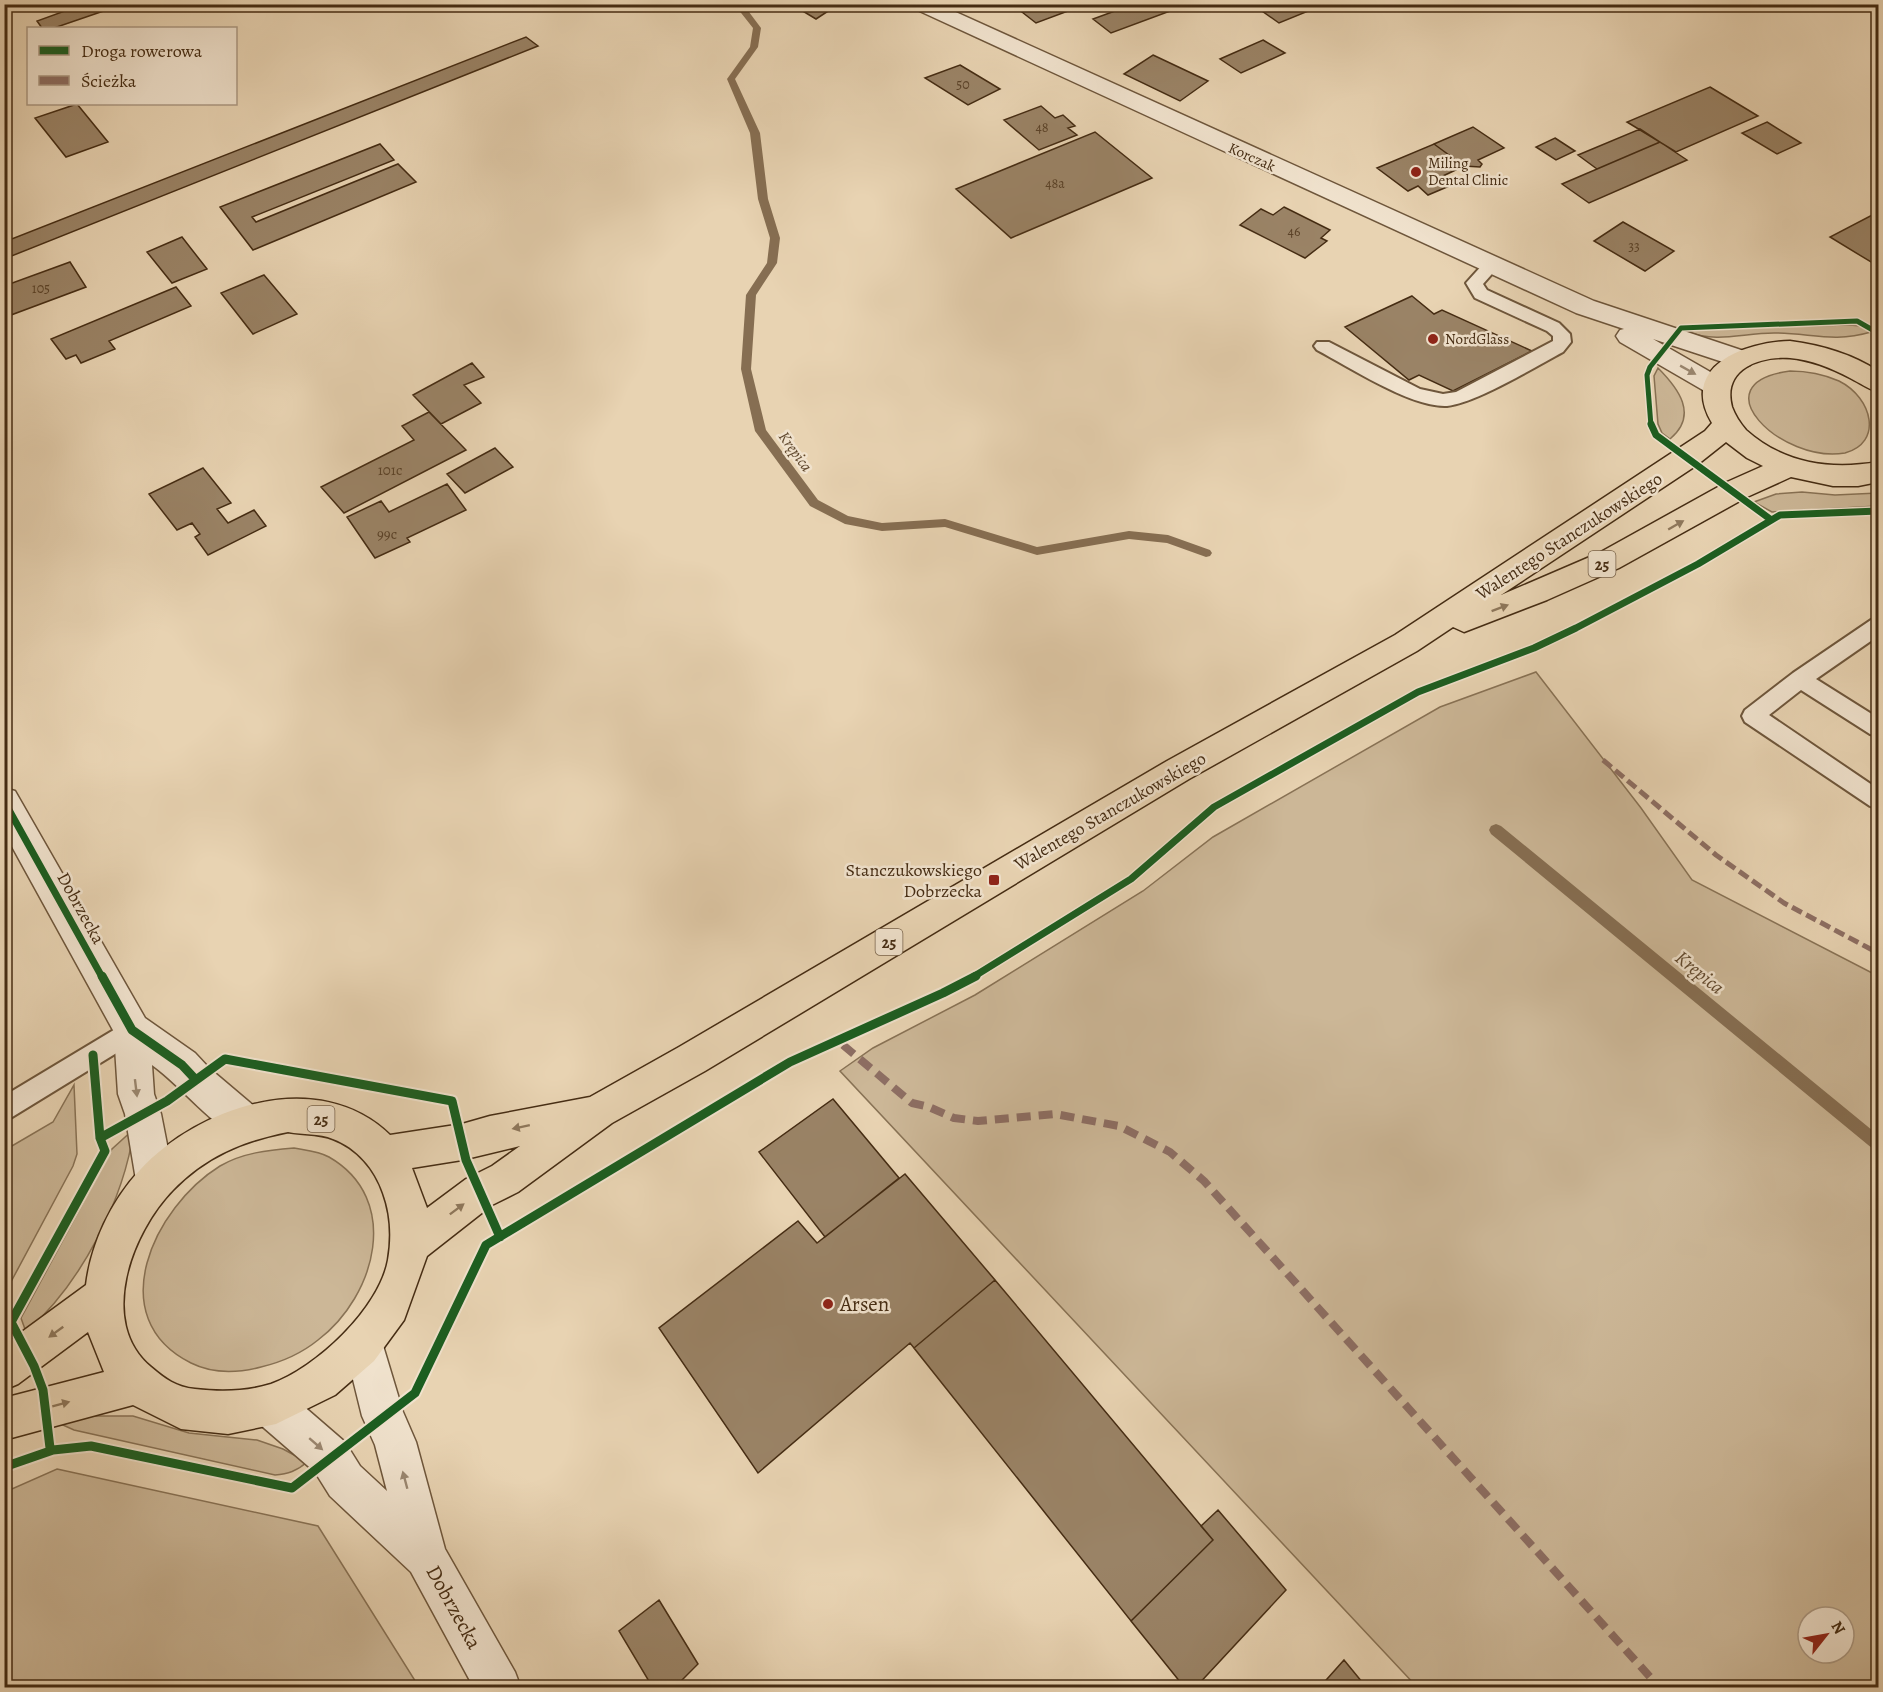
<svg xmlns="http://www.w3.org/2000/svg" width="1883" height="1692" font-family="Alegreya,serif">
<style>
.green{fill:#ccb797;stroke:#887255;stroke-width:1.5;fill-rule:evenodd}
.lines{fill:none;stroke-linecap:round;stroke-linejoin:round}
.stream{fill:#866e52;fill-rule:evenodd}
.building{fill:#9a8366;stroke:#452c13;stroke-width:1.5}
.service-casing{stroke:#6e563b;stroke-width:4}
.minor-casing{stroke:#6e563b;stroke-width:3}
.tertiary-casing{stroke:#6e563b;stroke-width:3}
.primary-casing{stroke:#452c13;stroke-width:3}
.service{fill:#f0e2cd;fill-rule:evenodd}
.minor{fill:#f0e2cd;fill-rule:evenodd}
.tertiary{fill:#f0e2cd;fill-rule:evenodd}
.primary{fill:#e8d3b2;fill-rule:evenodd}
.quiet-far1{stroke:#8d6e63;stroke-width:5;stroke-dasharray:11 5;stroke-linecap:butt}
.quiet{stroke:#8d6e63;stroke-width:8;stroke-dasharray:14 8;stroke-linecap:butt}
.cycleway-far2-casing{stroke:#f0e2cd;stroke-width:8}
.cycleway-far1-casing{stroke:#f0e2cd;stroke-width:10}
.cycleway-casing{stroke:#f0e2cd;stroke-width:13}
.cycleway-far2{stroke:#1b5e20;stroke-width:5}
.cycleway-far1{stroke:#1b5e20;stroke-width:7}
.cycleway{stroke:#1b5e20;stroke-width:9}
.oneway{fill:#9a8770}
.oneway2{fill:#8e775b}
.poi-dot{fill:#8f2418;stroke:#f0e2cd;stroke-width:2}
.labels{text-anchor:middle;stroke-width:5;stroke-linejoin:round;paint-order:stroke}
.far-number-label{font-size:14px;fill:#5a4228}
.far-street-label{font-size:15px;fill:#452c13;stroke:#f0e2cd}
.far-poi-label{font-size:15px;fill:#452c13;stroke:#f0e2cd;text-anchor:start}
.number-label{font-size:15px;fill:#5a4228}
.far-water-label{font-size:16px;font-style:italic;fill:#60482d;stroke:#f0e2cd}
.shield{fill:#f0e2cd;stroke:#78634b;stroke-width:1.5}
.shield-label{font-size:16px;font-weight:bold;fill:#452c13}
.street-label{font-size:18px;fill:#452c13;stroke:#f0e2cd}
.poi-label{font-size:18px;fill:#452c13;stroke:#f0e2cd;text-anchor:end}
.water-label{font-size:20px;font-style:italic;fill:#60482d;stroke:#f0e2cd}
.near-poi-label{font-size:21px;fill:#452c13;stroke:#f0e2cd;text-anchor:start}
.near-street-label{font-size:21px;fill:#452c13;stroke:#f0e2cd}
</style>
<rect width="100%" height="100%" fill="#e8d3b2"/>
<filter id="stains"><feTurbulence type="fractalNoise" baseFrequency=".00333" numOctaves="4"/><feColorMatrix values="0 0 0 0 .2 0 0 0 0 .09 0 0 0 0 .02 0 0 0 .5 -.17"/></filter>
<radialGradient id="worn" r=".72"><stop offset=".6" stop-color="#630" stop-opacity="0"/><stop offset="1" stop-color="#630" stop-opacity=".3"/></radialGradient>
<path class="green" d="M1849,325L1862,326L1871,332C1833,343 1811,333 1774,333C1742,333 1719,343 1687,332L1703,328Z
M1658,368C1678,388 1699,415 1670,439L1662,433L1658,424L1654,376Z
M1790,371C1807,371 1823,374 1839,381C1873,398 1883,443 1845,453C1782,464 1697,383 1790,371Z
M1802,492L1835,495L1878,493V506L1772,512L1754,502L1776,494Z
M1536,672L1641,808L1692,880L1878,976V1687H1417L840,1071L873,1048L975,995L1143,891L1213,837L1440,707ZM1808,1617H1844V1653H1808Z
M74,1085L77,1154L73,1166L5,1293V1150L53,1122Z
M134,1129C124,1200 81,1284 26,1332L21,1318L112,1149Z
M294,1148C305,1150 319,1151 329,1157C402,1199 376,1296 318,1340C302,1353 282,1362 261,1367C238,1373 213,1374 191,1363C101,1318 154,1207 220,1166C242,1153 268,1150 294,1148Z
M78,1416H133L189,1433L257,1440L283,1449L307,1462C297,1471 288,1474 275,1475L74,1430L54,1421Z
M57,1469L318,1526L419,1687H5V1492Z"/>
<g class="lines">
<path class="stream" d="M734,4H743L761,28L758,47L735,79L760,133L768,199L780,238L777,263L756,295L751,369L766,430L818,500L848,516L882,523L945,519L1037,547L1129,531L1168,535L1210,550L1212,553L1210,556L1206,557L1167,543L1129,539L1037,555L945,527L882,531L845,524L810,506L755,431L741,369L746,295L767,263L770,238L758,199L750,133L727,79L750,47L753,28Z
M1496,824L1501,826L1878,1135V1151L1873,1149L1491,834L1489,830L1491,826Z"/>
</g>
<path class="building" d="M84,4H124L54,28H42L37,21Z
M791,4H839L816,19Z
M1059,4L1068,11L1036,23L1013,5Z
M1134,4H1189L1111,33L1093,19Z
M1252,4H1322L1323,5L1279,23Z
M526,37L538,46L4,259V242Z
M1263,40L1285,53L1241,73L1220,59Z
M1153,55L1208,81L1180,101L1124,74Z
M960,65L1000,89L968,105L925,78Z
M1710,87L1758,116L1676,152L1627,122Z
M77,104L108,142L66,157L35,118Z
M1041,106L1055,118L1063,115L1075,126L1068,128L1077,135L1039,150L1004,120Z
M1767,122L1801,143L1777,154L1742,133Z
M1473,127L1504,148L1478,160L1482,164L1480,167L1464,166L1434,144Z
M1640,129L1660,142L1597,169L1578,155Z
M1095,132L1152,178L1011,238L956,189Z
M1555,138L1575,151L1556,160L1536,147Z
M1660,142L1687,160L1589,203L1562,184Z
M380,144L394,160L252,217L256,222L398,164L416,182L253,250L220,207Z
M1434,144L1464,166L1443,176L1454,184L1428,195L1418,186L1408,191L1377,168Z
M1284,207L1330,230L1321,238L1327,241L1305,258L1240,225L1261,209L1273,215Z
M1878,212V258L1871,262L1830,237Z
M1623,222L1674,251L1645,271L1594,241Z
M182,237L207,269L172,283L147,252Z
M70,262L86,287L11,315L4,305V286Z
M264,275L297,314L253,334L221,293Z
M176,287L191,306L109,341L115,349L81,363L76,355L66,359L51,339Z
M1412,296L1434,314L1442,310L1532,351L1453,391L1419,375L1409,380L1345,327Z
M472,363L484,377L464,385L481,403L441,424L413,395Z
M429,412L466,450L344,513L321,487L414,440L402,426Z
M495,448L513,467L465,493L447,474Z
M203,468L231,503L217,509L228,523L254,510L266,526L208,555L195,537L200,534L192,523L177,530L149,494Z
M447,484L466,510L407,538L410,542L375,558L347,517L381,501L389,512Z
M833,1099L899,1178L825,1237L759,1152Z
M905,1174L995,1280L914,1348L910,1343L758,1473L659,1328L798,1221L817,1243Z
M995,1280L1213,1540L1131,1621L914,1348Z
M1218,1510L1286,1590L1195,1688H1185L1131,1621L1213,1540L1201,1526Z
M659,1600L698,1664L674,1688H653L619,1631Z
M1344,1660L1367,1688H1319Z"/>
<g class="lines">
<defs>
<path id="service" d="M1491,261L1497,262L1499,266L1483,284L1487,290L1559,323L1570,334L1571,342L1563,352C1535,367 1476,403 1447,406C1412,408 1349,367 1317,350L1314,346L1317,342H1329L1420,389L1443,394L1456,392L1553,341V336L1547,331L1475,298L1466,283L1485,262Z
M1878,618V636L1816,679L1878,718V736L1870,734L1801,690L1769,715L1878,789V809L1870,806L1745,722L1742,716L1745,710L1793,673L1871,620Z
M132,1019L141,1022L144,1030L141,1038L4,1122V1096Z"/>
<path id="minor" d="M910,4H938L1594,301L1750,353L1754,359L1750,365L1741,368L1653,339L1726,381L1730,387L1726,393L1717,396L1708,393L1620,342L1616,336L1620,330L1624,329L1576,313L913,8Z"/>
<path id="tertiary" d="M4,788L15,791L145,1018L195,1053L209,1068L260,1111L266,1123L260,1135L247,1141C210,1126 184,1088 152,1065L154,1094L161,1114L174,1180L168,1193L155,1198L142,1193L136,1180L125,1114L118,1094L114,1032L4,832Z
M364,1323L378,1329L403,1412L416,1442L445,1549L515,1672L521,1688H474L411,1572L330,1496L315,1472L256,1421L250,1406L256,1391L271,1385L286,1391L345,1442L360,1466L387,1491L375,1445L362,1416L344,1343L350,1329Z"/>
<path id="primary" d="M1790,341C1821,345 1852,354 1878,371V392C1868,389 1860,383 1850,378C1831,368 1812,360 1790,358C1759,356 1722,369 1732,407C1735,415 1740,423 1746,430C1784,464 1831,470 1878,462V482L1858,486H1833L1791,477L1747,497L1619,568L1547,600L1464,632L1453,627L1417,651L1189,779L705,1071L612,1123L518,1192L492,1205L427,1256L404,1320L374,1361L335,1395L276,1424L228,1434L181,1429L133,1405L4,1440V1398L104,1372L88,1332L18,1384L4,1390V1345L86,1285C91,1244 111,1201 140,1170C199,1106 319,1066 390,1135L462,1124L490,1116L590,1097L679,1047L1167,761L1395,635L1705,431L1712,423C1678,366 1746,342 1790,341ZM1726,442L1747,458L1763,466L1727,482L1599,553L1501,595L1697,465ZM288,1132C303,1135 319,1133 333,1139C357,1148 375,1169 383,1193C391,1215 392,1237 388,1260C379,1309 316,1368 271,1384C245,1392 221,1392 195,1389C176,1387 165,1379 151,1367C97,1322 132,1232 173,1190C206,1156 243,1141 288,1132ZM520,1146L492,1166L466,1179L427,1208L412,1168L462,1160Z"/>
</defs>
<use href="#service" class="service-casing"/>
<use href="#minor" class="minor-casing"/>
<use href="#tertiary" class="tertiary-casing"/>
<use href="#primary" class="primary-casing"/>
<use href="#service" class="service"/>
<use href="#minor" class="minor"/>
<use href="#tertiary" class="tertiary"/>
<use href="#primary" class="primary"/>
<path class="quiet-far1" d="M1603,760L1716,855L1784,903L1878,953"/>
<path class="quiet" d="M843,1045L912,1103L929,1107L954,1118L978,1121L1055,1114L1119,1126L1170,1152L1204,1181L1660,1688"/>
<defs>
<path id="cycleway-far2" d="M1651,426L1647,375L1650,367L1681,328L1857,321L1878,333"/>
<path id="cycleway-far1" d="M1651,424L1656,435L1770,519
M4,801L102,977
M973,977L1131,879L1214,807L1418,692L1534,648L1576,628L1698,564L1780,515L1878,511"/>
<path id="cycleway" d="M102,976L132,1030L182,1065L196,1080
M93,1055L100,1138
M50,1448L43,1390L34,1366L11,1322L105,1151L100,1138L167,1101L225,1059L452,1101L466,1160L500,1237
M4,1467L53,1450L91,1446L292,1488L415,1393L486,1245L790,1062L943,993L976,976"/>
</defs>
<use href="#cycleway-far2" class="cycleway-far2-casing"/>
<use href="#cycleway-far1" class="cycleway-far1-casing"/>
<use href="#cycleway" class="cycleway-casing"/>
<use href="#cycleway-far2" class="cycleway-far2"/>
<use href="#cycleway-far1" class="cycleway-far1"/>
<use href="#cycleway" class="cycleway"/>
</g>
<defs><path id="oneway-solid" d="M-6-.8H1V-3.2L6.5 0L1 3.2V.8H-6Z" transform="scale(1.5)"/></defs>
<g class="oneway">
<use href="#oneway-solid" transform="translate(1688 370) rotate(29)"/>
<use href="#oneway-solid" transform="translate(136 1088) rotate(83)"/>
<use href="#oneway-solid" transform="translate(316 1444) rotate(41)"/>
<use href="#oneway-solid" transform="translate(405 1480) rotate(-105)"/>
</g>
<g class="oneway2">
<use href="#oneway-solid" transform="translate(1676 525) rotate(-30)"/>
<use href="#oneway-solid" transform="translate(1500 608) rotate(-21)"/>
<use href="#oneway-solid" transform="translate(521 1127) rotate(168)"/>
<use href="#oneway-solid" transform="translate(457 1209) rotate(-37)"/>
<use href="#oneway-solid" transform="translate(56 1332) rotate(144)"/>
<use href="#oneway-solid" transform="translate(61 1404) rotate(-15)"/>
</g>
<g class="poi-dot">
<circle cx="1416" cy="172" r="6"/>
<circle cx="1433" cy="339" r="6"/>
<rect x="988" y="874" width="12" height="12" rx="3"/>
<circle cx="828" cy="1304" r="6"/>
</g>
<g class="labels">
<g class="far-number-label">
<text x="963" y="89">50</text>
<text x="1042" y="132">48</text>
<text x="1055" y="188">48a</text>
<text x="1294" y="236">46</text>
<text x="1634" y="251">33</text>
<text x="41" y="293">105</text>
</g>
<g class="far-street-label">
<text transform="translate(1252 157) rotate(24)" y="5">Korczak</text>
</g>
<g class="far-poi-label">
<text x="1428" y="168">Miling<tspan x="1428" dy="17">Dental Clinic</tspan></text>
<text x="1445" y="344">NordGlass</text>
</g>
<g class="number-label">
<text x="390" y="475">101c</text>
<text x="387" y="539">99c</text>
</g>
<g class="far-water-label">
<text transform="translate(796 451) rotate(54)" y="6">Krępica</text>
</g>
<g class="shield">
<rect x="1588.5" y="551" width="27" height="26" rx="4.5"/>
<rect x="875.5" y="929" width="27" height="26" rx="4.5"/>
<rect x="307.5" y="1106" width="27" height="26" rx="4.5"/>
</g>
<g class="shield-label">
<text x="1602" y="570">25</text>
<text x="889" y="948">25</text>
<text x="321" y="1125">25</text>
</g>
<g class="street-label">
<text transform="translate(1569 536) rotate(-33)" y="6">Walentego Stanczukowskiego</text>
<text transform="translate(1110 811) rotate(-30)" y="6">Walentego Stanczukowskiego</text>
<text transform="translate(81 908) rotate(61)" y="6">Dobrzecka</text>
</g>
<g class="poi-label">
<text x="982" y="876">Stanczukowskiego<tspan x="982" dy="21">Dobrzecka</tspan></text>
</g>
<g class="water-label">
<text transform="translate(1700 972) rotate(39)" y="7">Krępica</text>
</g>
<g class="near-poi-label">
<text x="840" y="1311">Arsen</text>
</g>
<g class="near-street-label">
<text transform="translate(454 1607) rotate(61)" y="7">Dobrzecka</text>
</g>
</g>
<rect width="1883" height="1692" fill="none" stroke="#e8d3b2" stroke-width="24"/>
<rect x="6" y="6" width="1871" height="1680" fill="none" stroke="#452c13" stroke-width="3"/>
<rect x="12" y="12" width="1859" height="1668" fill="none" stroke="#452c13" stroke-width="1.5"/>
<rect x="27" y="27" width="210" height="78" fill="#f0e2cd" stroke="#ac9983" stroke-width="1.5"/>
<rect x="39" y="46" width="30" height="9" fill="#1b5e20" stroke="#ac9983" stroke-width="1.5"/>
<text x="81" y="57" font-size="18" fill="#452c13">Droga rowerowa</text>
<rect x="39" y="76" width="30" height="9" fill="#8d6e63" stroke="#ac9983" stroke-width="1.5"/>
<text x="81" y="87" font-size="18" fill="#452c13">Ścieżka</text>
<g transform="translate(1826 1635) rotate(59)"><circle r="28" fill="#f0e2cd" stroke="#ac9983" stroke-width="1.5"/>
<path d="M0-4.5L10 22L0 15L-10 22Z" fill="#8f2418"/>
<text y="-9" font-size="16" font-weight="bold" text-anchor="middle" fill="#452c13">N</text>
</g>
<rect width="100%" height="100%" filter="url(#stains)"/>
<rect width="100%" height="100%" fill="url(#worn)"/>
</svg>
